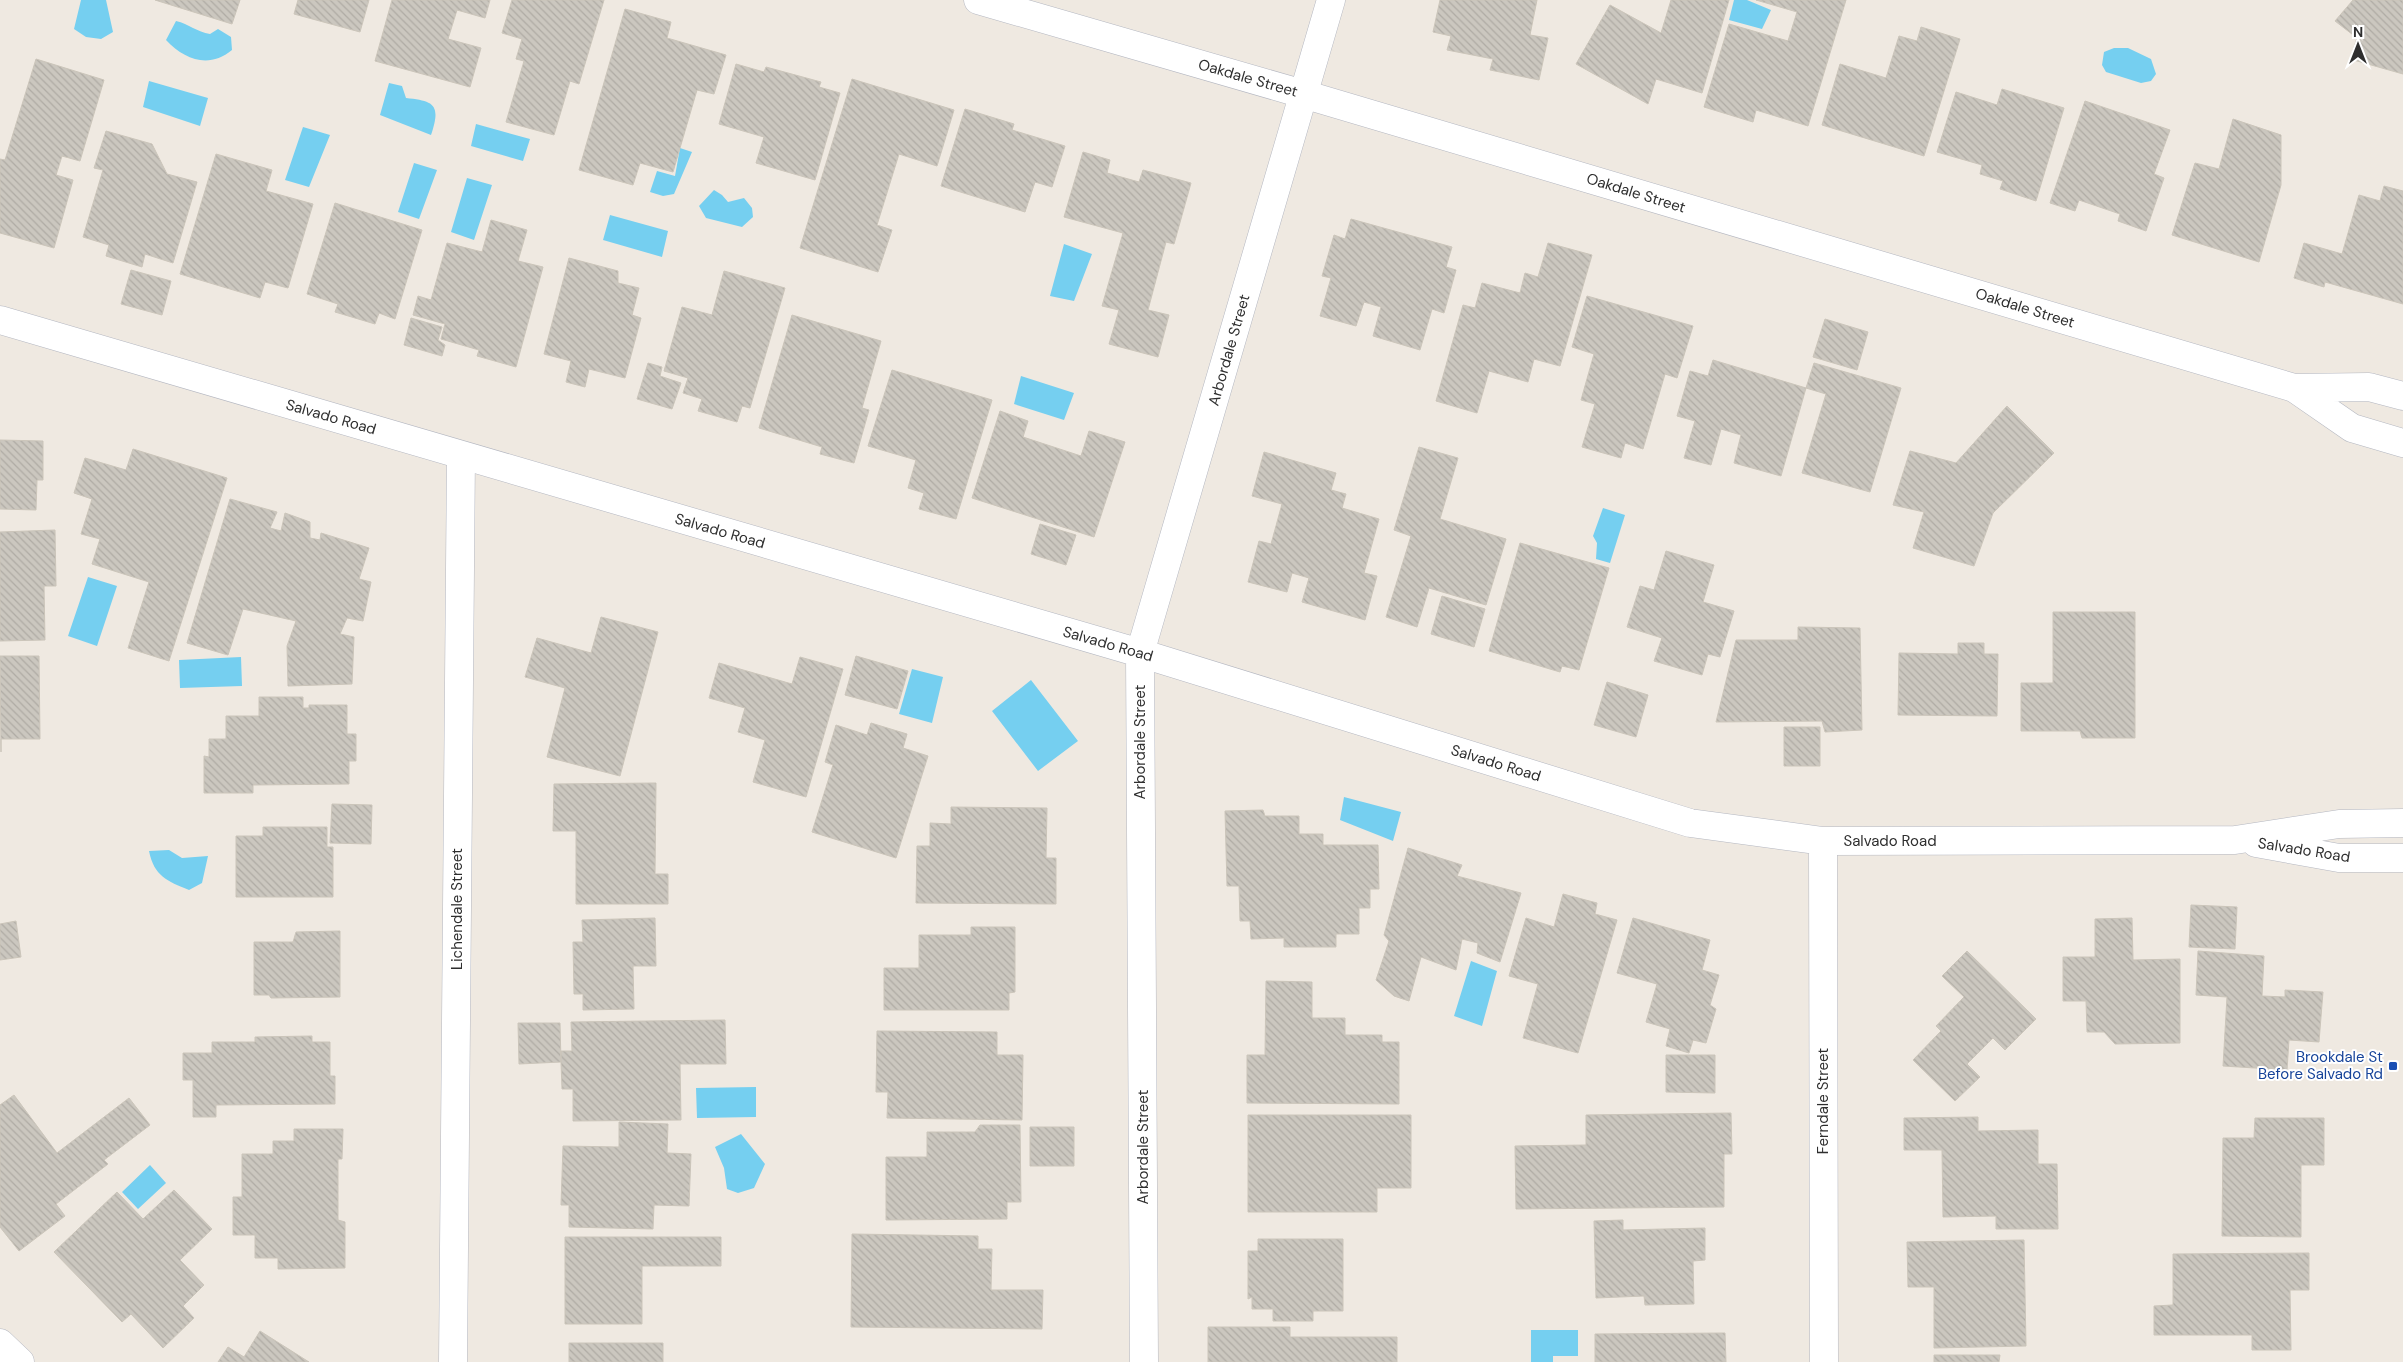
<svg xmlns="http://www.w3.org/2000/svg" width="2403" height="1362" font-family="'DM Sans',sans-serif">
<style>
.water{fill:#75cff0}
.building{fill:url(#building-back-hatch);stroke:#cbc5ba}
.lines{fill:none;stroke-linecap:round;stroke-linejoin:round}
.minor-casing{stroke:#b4b7c1;stroke-width:29}
.minor{stroke:#fff;stroke-width:28}
.transit-dot{fill:#1a4fb4;stroke:#fff;stroke-width:2}
.labels{text-anchor:middle;stroke-width:4;stroke-linejoin:round;paint-order:stroke}
.street-label{font-size:15px;fill:#2e2e2e;stroke:#fff}
.transit-label{font-size:15px;fill:#164399;stroke:#fff;text-anchor:end}
</style>
<defs>
<pattern id="building-back-hatch" width="6" height="6" patternUnits="userSpaceOnUse" patternTransform="scale(1.25)"><rect width="6" height="6" fill="#cbc7bf"/><path d="M-1 5l2 2M0 0l6 6M5-1l2 2" fill="none" stroke="#afaba4"/></pattern>
</defs>
<rect width="100%" height="100%" fill="#efe9e1"/>
<path class="water" d="M81,0H106L113,32L101,39L86,37L74,29Z
M1734,0H1747L1771,10L1762,29L1729,20Z
M176,21C189,24 197,32 210,34L218,29L231,37L232,50C209,69 185,60 166,40Z
M2114,48H2128L2151,59L2156,74L2151,81L2141,83L2106,72L2102,65L2104,52Z
M149,81L208,98L200,126L143,107Z
M389,83L402,86L406,98C435,101 441,105 431,135L380,115Z
M476,124L530,139L523,161L471,146Z
M303,127L330,135L309,187L285,180Z
M680,148L692,152L674,194L663,196L650,192L657,171L675,176Z
M414,163L437,170L419,219L398,212Z
M467,178L492,185L474,240L451,232Z
M714,190L722,195L728,202L744,198L752,208L753,217L742,227L706,218L699,206Z
M610,215L668,231L662,257L603,240Z
M1064,244L1092,254L1074,301L1050,296Z
M1021,376L1074,393L1064,420L1014,404Z
M1603,508L1625,515L1610,563L1596,559L1597,543L1593,536Z
M88,577L117,586L97,646L68,636Z
M241,657L242,686L180,688L179,660Z
M912,669L943,677L932,723L899,714Z
M1031,680L1078,741L1038,771L992,711Z
M1344,797L1401,812L1393,841L1340,820Z
M169,850L182,858L208,856L202,883L189,890C167,881 154,876 149,851Z
M1471,961L1497,971L1482,1026L1454,1016Z
M756,1087V1117L697,1118L696,1088Z
M741,1134L765,1164L754,1188L738,1193L727,1189L724,1168L715,1147Z
M150,1165L166,1183L138,1209L122,1192Z
M1531,1330H1578V1356H1553V1362H1531Z"/>
<path class="building" d="M155,0H240L232,24Z
M298,0H369L360,32L294,14Z
M392,0H490L485,18L457,10L448,39L481,48L470,87L375,61Z
M512,0H604L579,84L570,81L554,135L506,122L524,61L516,59L522,39L502,33Z
M1440,0H1537L1530,35L1548,38L1539,80L1490,70L1493,59L1447,50L1451,36L1433,32Z
M1671,0H1729L1702,93L1656,79L1648,104L1576,64L1610,5L1661,33Z
M1756,0H1846L1808,126L1756,110L1753,122L1704,107L1729,24L1788,41L1797,12Z
M2353,0H2403V74L2350,59L2357,38L2335,21Z
M625,9L671,22L667,38L726,55L714,94L697,90L673,172L640,163L633,185L579,170Z
M1921,27L1960,39L1924,156L1822,125L1840,64L1886,78L1899,36L1917,41Z
M36,59L104,80L80,161L62,156L56,175L73,180L54,248L0,233V159L5,160Z
M736,64L764,72L766,67L821,82L819,87L840,93L815,180L756,163L764,137L719,124Z
M852,79L954,110L937,166L899,154L877,225L892,230L878,272L800,248Z
M2002,89L2064,108L2036,201L2000,189L2003,181L1980,174L1982,165L1937,152L1956,92L1997,105Z
M2085,101L2170,130L2154,174L2164,178L2146,231L2118,221L2120,214L2079,200L2075,211L2050,203Z
M965,109L1014,124L1012,130L1065,146L1052,187L1035,182L1025,212L941,186Z
M2233,119L2281,135V185L2259,262L2172,235L2195,163L2219,169Z
M106,131L152,144L167,174L197,182L173,263L145,254L142,267L106,256L109,245L83,237L103,170L94,168Z
M1083,152L1110,160L1107,173L1139,182L1143,170L1191,183L1174,244L1166,242L1148,310L1169,315L1158,357L1109,344L1119,310L1102,306L1123,233L1064,217Z
M216,154L272,170L266,191L313,204L288,288L265,282L260,298L180,274Z
M2384,186L2403,191V304L2325,282L2324,287L2294,278L2304,243L2342,254L2359,195L2380,201Z
M335,203L422,230L395,319L379,313L375,324L335,312L338,304L307,294Z
M1351,219L1452,247L1446,267L1456,270L1444,313L1432,309L1420,350L1373,336L1381,307L1364,302L1356,326L1320,316L1331,278L1322,276L1334,235L1345,239Z
M491,220L527,230L518,261L543,267L516,367L477,356L479,350L441,339L445,324L413,315L418,296L431,300L447,243L482,252Z
M1548,243L1592,255L1560,366L1534,359L1528,382L1489,371L1477,413L1436,401L1463,305L1475,308L1482,283L1520,293L1525,273L1538,277Z
M569,258L618,271V283L639,288L632,315L641,318L625,378L589,369L585,387L566,382L571,361L544,354Z
M131,270L171,281L162,315L121,304Z
M724,271L785,288L750,408L742,406L737,422L698,411L702,399L683,393L688,378L664,371L682,307L712,315Z
M1587,296L1693,326L1677,378L1665,374L1643,449L1625,443L1621,458L1582,447L1595,404L1581,400L1594,354L1572,347Z
M792,315L881,341L862,408L869,410L854,463L820,454L822,447L759,428Z
M411,318L442,327L438,340L445,345L442,356L404,345Z
M1825,319L1868,332L1857,370L1813,357Z
M1713,360L1806,388L1781,476L1734,463L1741,435L1721,429L1711,465L1684,458L1695,421L1677,416L1690,371L1708,376Z
M648,363L662,367L660,376L681,383L672,409L637,399Z
M1814,363L1901,388L1870,492L1802,473L1826,394L1806,388Z
M892,370L992,400L956,519L919,509L924,493L908,488L916,460L868,446Z
M2007,406L2054,453L1993,513L1974,566L1913,548L1924,512L1893,505L1910,451L1956,463Z
M1000,411L1028,421L1023,437L1081,456L1089,431L1125,442L1094,537L972,498Z
M0,440L43,441V480H37L36,510L0,509Z
M1419,447L1458,458L1440,519L1506,539L1486,605L1429,588L1417,627L1386,617L1411,536L1394,530Z
M133,449L227,478L169,661L128,648L149,582L92,564L100,539L81,534L92,499L74,493L85,458L126,470Z
M1264,452L1336,473L1331,490L1346,494L1342,508L1379,519L1364,573L1377,576L1365,620L1302,602L1309,578L1292,573L1287,592L1248,582L1259,541L1271,544L1282,504L1252,496Z
M230,499L277,512L270,528L281,531L285,513L310,522V538L320,540L321,533L369,548L359,579L371,582L363,621L347,618L340,634L354,637L352,684L288,686L287,646L296,621L243,609L228,655L187,643Z
M1040,524L1076,535L1066,565L1031,554Z
M55,530L56,586H44L45,640L0,641V532Z
M1520,543L1609,568L1579,670L1562,666L1560,672L1489,651Z
M1666,551L1714,565L1703,602L1734,611L1720,657L1708,654L1702,675L1654,661L1662,638L1627,627L1640,586L1654,590Z
M1442,596L1485,609L1474,647L1431,634Z
M2053,612H2135V738H2082L2080,731H2021V683H2053Z
M601,617L658,632L620,776L547,757L565,688L525,677L537,638L591,653Z
M1798,627L1860,628L1862,730L1825,732L1822,721L1716,722L1736,640H1798Z
M1958,643H1984V654H1998L1997,716L1898,715L1899,653L1958,654Z
M0,656H39L40,739H1V752Z
M856,656L908,671L897,709L845,695Z
M800,657L843,669L806,797L753,782L765,740L738,732L745,708L709,698L719,663L792,684Z
M1607,682L1648,695L1636,737L1594,725Z
M259,697H303V708H309V705H347V734H356V761H349V784L253,785V793H204V756L209,757V739H226V716H259Z
M871,723L907,734L903,748L928,756L896,858L812,832L833,765L825,762L836,725L867,735Z
M1784,727H1820V766H1784Z
M656,783L655,874H668V904H576V831H553L554,784Z
M332,804L372,805L371,844L330,843Z
M951,807L1047,808L1046,858H1056V904L916,903L917,846H930V823L951,824Z
M1263,810L1265,816H1299V834H1323V845H1378L1379,889H1370V908H1359V934H1336V947H1284V938L1251,939L1250,921H1240L1239,886H1227L1225,811Z
M263,827H327V847H333V897H236V836H263Z
M1408,848L1462,865L1457,876L1521,893L1500,962L1477,953L1478,943L1462,939L1456,970L1421,957L1409,1001L1394,996L1376,980L1389,941L1384,935Z
M1563,894L1597,903L1595,914L1617,920L1578,1053L1523,1038L1538,984L1509,976L1526,918L1554,927Z
M2191,905L2237,907L2235,949L2189,947Z
M655,918L656,966H633L634,1009L583,1010V994H574L573,942H583L582,920Z
M1633,918L1710,940L1702,970L1719,975L1710,1005L1716,1009L1706,1043L1693,1040L1689,1053L1666,1046L1670,1029L1646,1022L1657,984L1617,973Z
M2132,918L2133,960L2180,959V1043L2115,1044L2104,1032H2087L2086,1001H2063V957H2095V919Z
M16,921L21,957L0,960V924Z
M971,927H1015V992L1009,993V1010H884V968H919V935H971Z
M340,931V997L271,998L269,995H254V942H293L296,932Z
M1967,951L2036,1019L2005,1050L1993,1038L1967,1064L1980,1077L1955,1101L1913,1060L1941,1031L1936,1026L1964,997L1942,976Z
M2198,951L2264,956L2262,996L2285,997V990L2323,992L2319,1042L2289,1040L2287,1070L2223,1066L2227,997L2196,995Z
M1266,981L1312,982V1018H1345V1035H1382V1042H1399V1104L1247,1103V1055H1265Z
M725,1020L726,1064H680L681,1120L573,1121V1089H562L561,1062V1051H572L571,1022Z
M518,1023H560L561,1062L519,1064Z
M877,1031L997,1032V1055H1023L1022,1120L887,1118L888,1092H876Z
M312,1036V1042H330V1076H335V1104L216,1105V1117H193V1080H183V1053H212V1042H255V1037Z
M1666,1055H1715V1093L1666,1092Z
M14,1095L57,1153L129,1098L150,1125L104,1160L108,1164L56,1204L65,1216L19,1251L0,1227V1105Z
M1731,1113L1732,1154H1724V1207L1516,1209L1515,1146L1586,1145V1115Z
M1248,1115H1411V1188H1377V1212H1248Z
M1978,1117V1131L2038,1130V1164H2057L2058,1229H1996V1216L1943,1217L1942,1150H1904V1118Z
M2255,1118H2324V1165H2301V1237L2222,1236L2223,1138H2254Z
M619,1122L668,1124L667,1153L691,1154L689,1206L654,1205L653,1229L569,1227V1205H561L563,1146L619,1147Z
M980,1125H1020L1021,1202H1007V1219L886,1220V1157H927V1132H975Z
M1030,1127H1074V1166H1030Z
M294,1129H343L342,1159H338V1220L345,1222V1268L278,1269V1258H255V1235H233V1197H242V1154H273V1141H294Z
M174,1190L212,1229L180,1260L204,1285L183,1306L194,1318L163,1348L131,1314L122,1322L54,1252L117,1192L143,1219Z
M1623,1220V1230L1705,1228V1260L1693,1261L1694,1304L1645,1305L1644,1296L1596,1298L1594,1221Z
M852,1234L978,1236V1249H992L991,1290H1043L1042,1329L851,1327Z
M565,1237H721V1266H642V1324H565Z
M1258,1239H1343V1311H1313V1321H1273V1309H1252V1297L1248,1299V1251H1258Z
M2024,1240L2026,1346L1934,1348V1287H1908L1907,1242Z
M2309,1253V1290H2290L2291,1350H2252V1335H2154V1306L2173,1305V1254Z
M1208,1327H1290V1337H1397V1362H1208Z
M260,1331L309,1362H218L228,1347L244,1357Z
M1725,1333L1726,1362H1595V1334Z
M569,1343H663V1362H569Z
M1934,1355H2000L1999,1362H1934Z"/>
<g class="lines">
<defs>
<path id="minor" d="M978,0L1303,94L2294,388L2369,387L2403,396
M0,320L1140,653L1690,823L1823,841L2235,840L2339,824L2403,823
M2294,388L2352,428L2403,443
M1823,841L1824,1362
M2256,843L2339,858H2403
M0,1343L20,1362
M453,1362L461,455
M1144,1362L1140,653L1331,0"/>
</defs>
<use href="#minor" class="minor-casing"/>
<use href="#minor" class="minor"/>
</g>
<rect class="transit-dot" x="2388" y="1061" width="10" height="10" rx="2.5"/>
<g class="labels">
<g class="street-label">
<text transform="translate(1248 78) rotate(16)" y="5">Oakdale Street</text>
<text transform="translate(1636 193) rotate(17)" y="5">Oakdale Street</text>
<text transform="translate(2025 308) rotate(17)" y="5">Oakdale Street</text>
<text transform="translate(1229 350) rotate(-74)" y="5">Arbordale Street</text>
<text transform="translate(331 417) rotate(16)" y="5">Salvado Road</text>
<text transform="translate(720 531) rotate(16)" y="5">Salvado Road</text>
<text transform="translate(1108 644) rotate(16)" y="5">Salvado Road</text>
<text transform="translate(1140 742) rotate(-90)" y="5">Arbordale Street</text>
<text transform="translate(1496 763) rotate(17)" y="5">Salvado Road</text>
<text x="1890" y="846">Salvado Road</text>
<text transform="translate(2304 850) rotate(9)" y="5">Salvado Road</text>
<text transform="translate(457 909) rotate(-90)" y="5">Lichendale Street</text>
<text transform="translate(1823 1101) rotate(-90)" y="5">Ferndale Street</text>
<text transform="translate(1143 1147) rotate(-90)" y="5">Arbordale Street</text>
</g>
<g class="transit-label">
<text x="2383" y="1062">Brookdale St<tspan x="2383" dy="17">Before Salvado Rd</tspan></text>
</g>
</g>
<g transform="translate(2358 45)" stroke="#ffffff" stroke-width="4" paint-order="stroke">
<path d="M0-4L9 19L0 12L-9 19Z" fill="#2e2e2e"/>
<text y="-8" font-size="14" font-weight="bold" text-anchor="middle" fill="#2e2e2e">N</text>
</g>
</svg>
